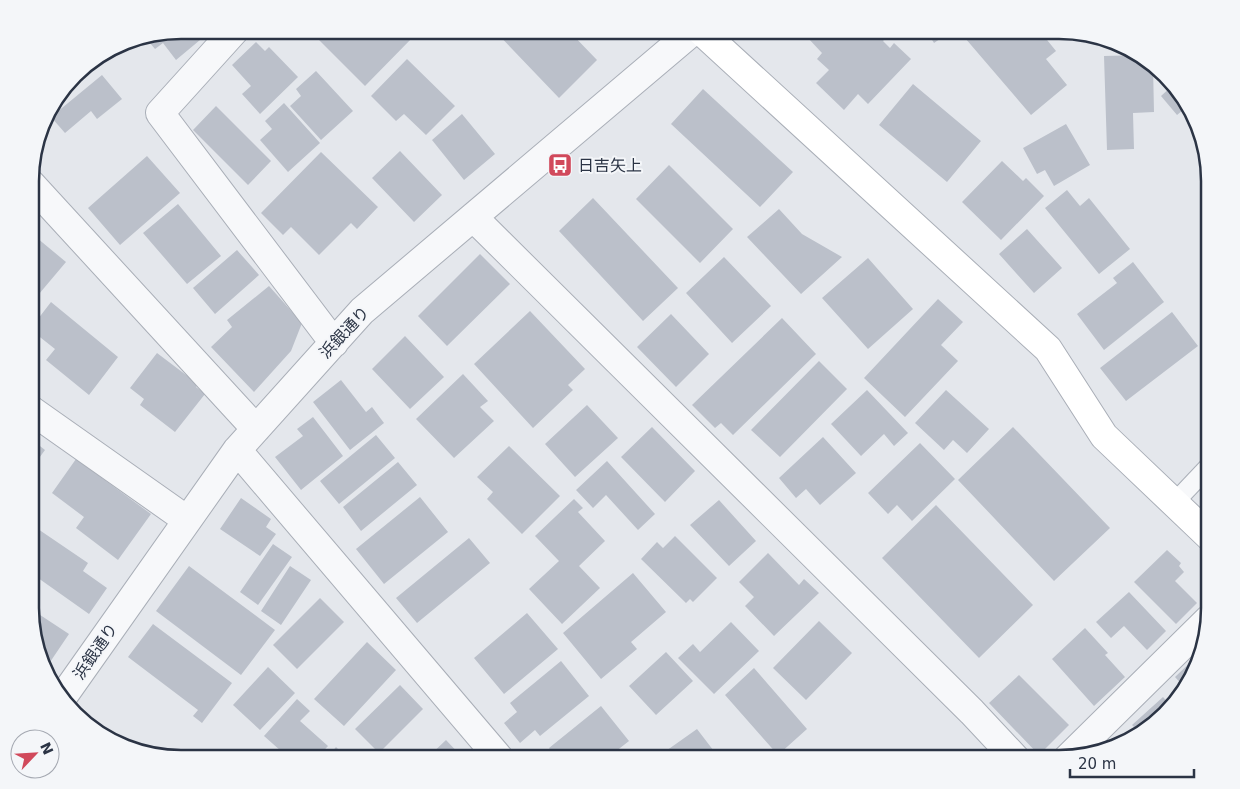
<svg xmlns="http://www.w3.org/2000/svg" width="1240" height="789" font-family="'DejaVu Sans','Noto Sans JP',sans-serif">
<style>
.building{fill:#bbc0ca}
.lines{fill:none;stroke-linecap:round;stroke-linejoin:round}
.lane-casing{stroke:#a9aeb7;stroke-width:20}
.street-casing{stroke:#a9aeb7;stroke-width:30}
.secondary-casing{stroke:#a9aeb7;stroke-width:30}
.lane{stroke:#f7f8fa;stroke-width:18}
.street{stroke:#f7f8fa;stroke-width:28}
.secondary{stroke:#fff;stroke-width:28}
.labels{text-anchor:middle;stroke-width:4;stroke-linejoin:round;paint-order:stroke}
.poi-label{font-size:16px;fill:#2b3445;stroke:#f4f6f9;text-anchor:start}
.street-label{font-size:16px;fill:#2b3445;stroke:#f4f6f9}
.rim{fill:none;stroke:#2b3445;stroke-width:2.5}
</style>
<rect width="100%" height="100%" fill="#e4e7ec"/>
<path class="building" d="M181,30H212L176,60L163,43L155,49L145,37Z
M309,30H407L414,36L365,86Z
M494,30H568L597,60L559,98Z
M765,30H789L772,40Z
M813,30H889L891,32L883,41L890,48L894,43L911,59L868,104L858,94L844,110L816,83L829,70L817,59L822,53L807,37Z
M915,30H953L934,43L926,30L918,35Z
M974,30H1039L1056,51L1046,59L1067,85L1031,115L965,38Z
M256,42L265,51L269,47L298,77L260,114L242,94L251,86L232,65Z
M1141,55L1153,66L1154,112L1133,113L1134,149L1107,150L1104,56Z
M407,59L455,106L426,135L404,114L396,121L371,96Z
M316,71L353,111L321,140L290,106L301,96L296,89Z
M102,75L122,99L97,119L91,111L65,133L51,117Z
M913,84L981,141L947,182L879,125Z
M1172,86L1189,105L1177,115L1161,96Z
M703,89L793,172L760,207L671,124Z
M284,103L320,143L288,172L260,140L272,129L265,121Z
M216,106L271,161L248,185L193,130Z
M462,114L495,154L464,180L432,140Z
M1066,124L1090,165L1054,186L1045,170L1037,174L1023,148Z
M400,151L442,195L414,222L372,178Z
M321,152L378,207L357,229L351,223L319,255L291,227L283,235L261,213Z
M147,156L180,193L120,245L88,208Z
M1002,161L1023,181L1026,178L1044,196L1001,240L962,202Z
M669,165L733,229L700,263L636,199Z
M1067,190L1080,206L1089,198L1130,249L1099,274L1045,208Z
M593,198L678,288L643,321L559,231Z
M178,204L221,256L187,284L143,233Z
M779,209L802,234L842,257L801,294L747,237Z
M1027,229L1062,268L1034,293L999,254Z
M31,233L66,262L39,294L31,287V270L36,264L31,261Z
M237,250L259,275L215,314L193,288Z
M480,254L510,284L447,346L418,316Z
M724,257L771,306L732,343L686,293Z
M868,258L913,309L868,349L822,298Z
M1133,262L1164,302L1104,350L1077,314L1117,283L1113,278Z
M269,286L302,323L291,351L254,392L211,347L232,327L227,320Z
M938,299L963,322L941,345L958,361L905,417L864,378Z
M51,302L118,357L89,395L46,360L55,349L31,330V328Z
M530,311L585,369L568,385L573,390L533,428L474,364Z
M1172,312L1198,346L1126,401L1100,368Z
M671,314L709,354L676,387L637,347Z
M782,318L816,354L733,435L721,423L715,428L692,405Z
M405,336L444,377L410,409L372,369Z
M157,353L198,384L196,387L205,394L175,432L140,405L144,399L130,388Z
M819,361L847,389L780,457L751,430Z
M463,374L488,401L480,407L494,421L454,458L416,419Z
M341,380L366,412L372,407L384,423L350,450L313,402Z
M867,390L908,433L894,446L884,434L861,456L831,424Z
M946,390L989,429L967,453L953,440L944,450L915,423Z
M587,405L618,438L575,477L545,444Z
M313,417L343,456L301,490L275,457L303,436L297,429Z
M652,427L695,471L665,502L621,457Z
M1013,427L1110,528L1054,581L958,480Z
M376,435L395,458L339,504L320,481Z
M823,437L856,473L820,505L806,489L796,498L779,478Z
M31,439L45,450L31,469Z
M920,443L955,479L912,521L897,505L888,514L868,493Z
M509,446L560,496L522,534L487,499L493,492L477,477Z
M76,459L151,514L118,560L76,528L84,517L52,493Z
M607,461L655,514L638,530L606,495L593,508L576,490Z
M398,462L417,485L361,531L343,507Z
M420,497L448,532L384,584L356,549Z
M241,498L271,519L266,527L276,534L260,556L220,529Z
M574,499L583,508L578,512L605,541L579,566L600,588L562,624L529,589L559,561L535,536Z
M719,500L756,541L729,566L690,525Z
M936,505L1033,605L979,658L882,558Z
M35,527L88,563L83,571L107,588L89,614L31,573V533Z
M675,536L717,578L693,602L690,599L686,603L641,559L657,542L663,548Z
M469,538L490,563L417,623L396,598Z
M273,544L292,557L258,605L240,592Z
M1167,550L1181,563L1179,566L1184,572L1175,581L1197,603L1176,624L1134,582Z
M768,553L799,585L804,579L819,593L774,636L745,606L754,597L739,582Z
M189,566L275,630L241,675L156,611Z
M290,566L311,580L281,625L261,611Z
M633,573L666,612L631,642L637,649L601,679L563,633Z
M1129,592L1166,631L1147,650L1124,626L1111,638L1096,622Z
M320,598L344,622L297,669L273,645Z
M31,609L69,634L46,668L31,627Z
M527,613L558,649L504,694L474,658Z
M819,621L852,653L806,700L773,668Z
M731,622L759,651L714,694L678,658L693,644L700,652Z
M153,624L232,683L202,723L193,716L198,710L128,657Z
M1085,628L1108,653L1105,655L1125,677L1094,706L1052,659Z
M367,642L396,670L344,726L314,699Z
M666,652L693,681L656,715L629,686Z
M1196,657L1186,689L1175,677Z
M561,661L589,696L540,736L535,730L520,743L504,723L517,712L510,703Z
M268,667L295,693L260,730L233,705Z
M754,668L807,729L778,755L725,695Z
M1019,675L1069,725L1039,755L989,703Z
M400,685L423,709L379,753L355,729Z
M1163,697L1170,705L1140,733L1132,725Z
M297,699L310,711L300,721L328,746L316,759H290L264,736Z
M601,706L629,741L606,759H578L574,754L569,759H557L549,748Z
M697,729L720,759H628L637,751L639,755L649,751L656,758Z
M446,740L464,759H426Z
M336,747L348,759H326Z
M226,751L236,759H219Z"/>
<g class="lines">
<defs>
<path id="lane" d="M1174,503L1210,465"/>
<path id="street" d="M235,30L160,113L334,343
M31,184L256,429
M473,217L972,712L1016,759
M31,410L187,520
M237,450L500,759
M62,698L237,450L362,311L694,30
M1067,759L1209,619"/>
<path id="secondary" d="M700,30L1048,349L1104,436L1210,537"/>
</defs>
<use href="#lane" class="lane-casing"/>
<use href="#street" class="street-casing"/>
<use href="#secondary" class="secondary-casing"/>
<use href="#lane" class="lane"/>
<use href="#street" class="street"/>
<use href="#secondary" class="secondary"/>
</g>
<defs>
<symbol id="bus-square" viewBox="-11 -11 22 22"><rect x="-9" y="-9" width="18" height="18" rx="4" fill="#d1495b" stroke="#f4f6f9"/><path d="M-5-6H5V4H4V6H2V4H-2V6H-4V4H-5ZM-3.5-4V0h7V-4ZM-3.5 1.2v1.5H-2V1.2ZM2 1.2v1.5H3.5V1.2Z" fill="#fff"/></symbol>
</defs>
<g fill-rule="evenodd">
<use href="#bus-square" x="546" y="151" width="28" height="28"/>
</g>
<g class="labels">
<g class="poi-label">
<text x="578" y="171">日吉矢上</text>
</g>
<g class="street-label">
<text transform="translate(344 332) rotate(-47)" y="6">浜銀通り</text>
<text transform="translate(95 651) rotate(-55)" y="6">浜銀通り</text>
</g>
</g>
<path d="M0 0H1240V789H0ZM181 39H1059A142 142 0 0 1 1201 181V608A142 142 0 0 1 1059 750H181A142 142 0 0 1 39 608V181A142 142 0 0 1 181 39Z" fill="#f4f6f9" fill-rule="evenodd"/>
<path class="rim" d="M181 39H1059A142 142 0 0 1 1201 181V608A142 142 0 0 1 1059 750H181A142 142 0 0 1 39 608V181A142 142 0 0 1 181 39Z"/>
<g transform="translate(35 754) rotate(65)"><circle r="24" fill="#f4f6f9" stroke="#a4a8b1"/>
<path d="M0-4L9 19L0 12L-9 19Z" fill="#d1495b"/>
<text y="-8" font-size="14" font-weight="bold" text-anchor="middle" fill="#2b3445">N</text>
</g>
<path d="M1070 769v8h124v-8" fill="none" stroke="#2b3445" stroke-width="2.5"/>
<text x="1078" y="769" font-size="15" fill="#2b3445" stroke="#f4f6f9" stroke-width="4" paint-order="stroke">20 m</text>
</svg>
